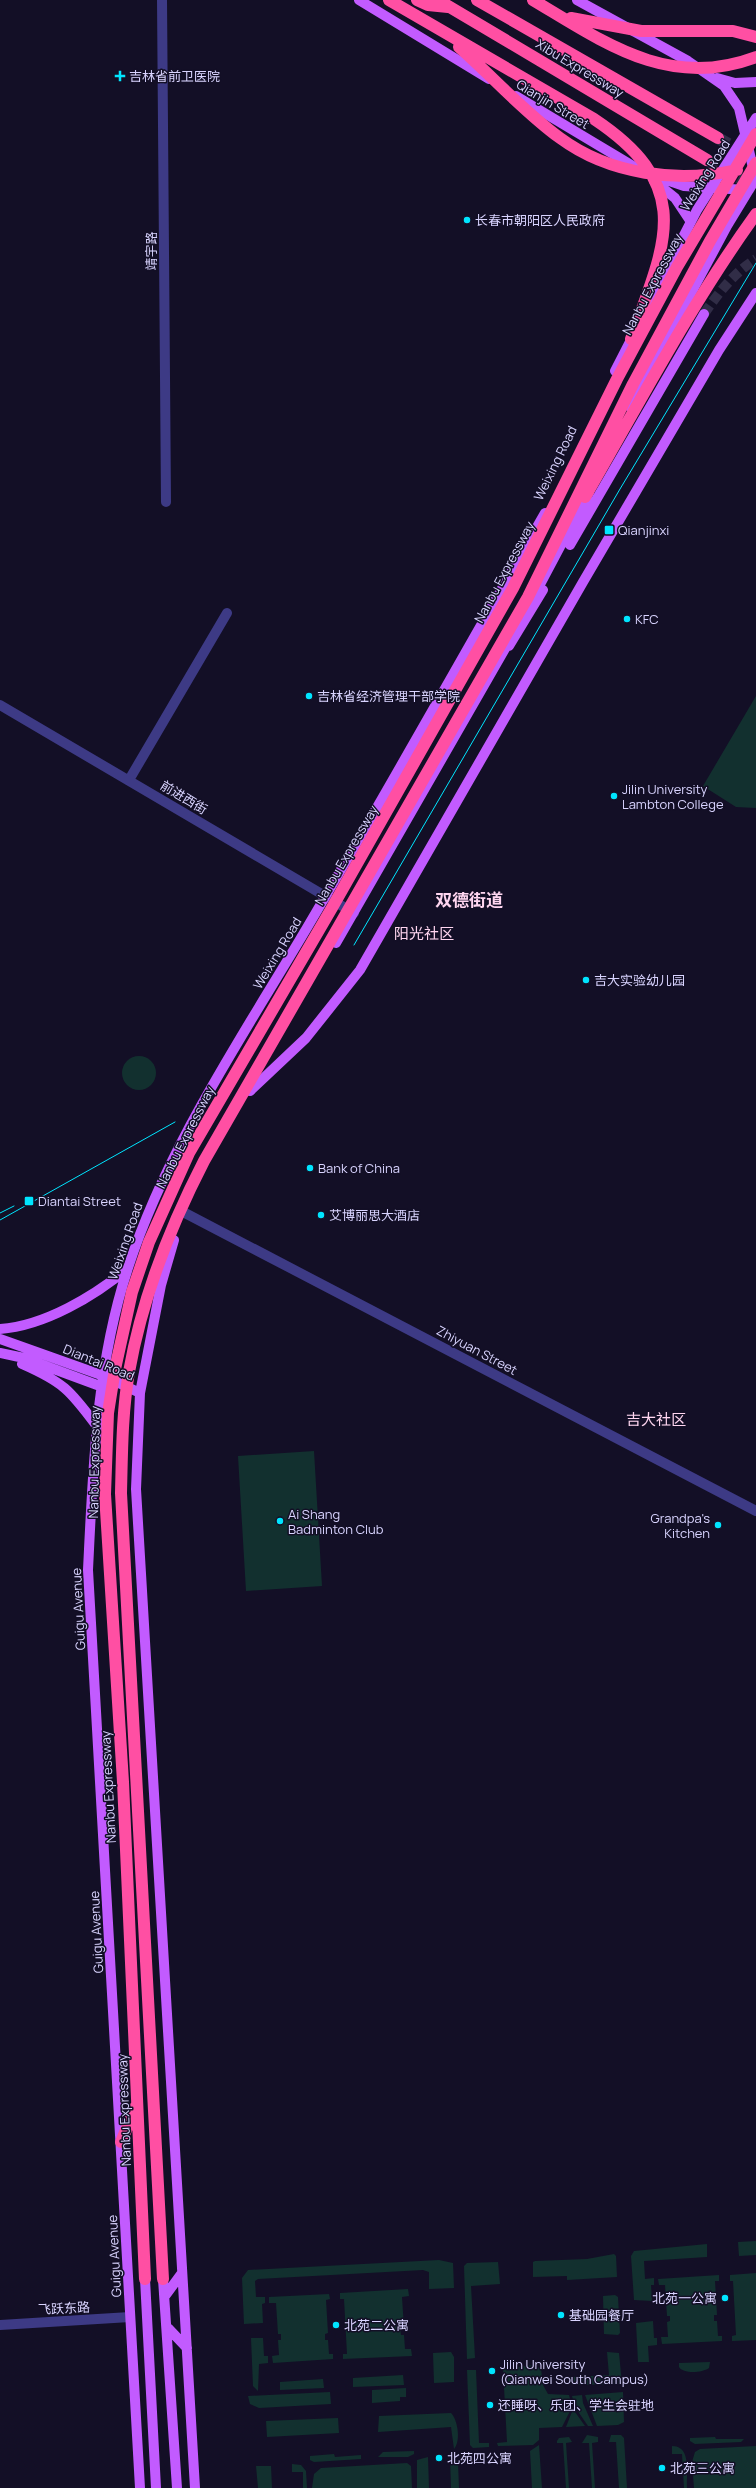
<svg xmlns="http://www.w3.org/2000/svg" width="756" height="2488" font-family="Manrope,'Noto Sans SC',sans-serif">
<style>
.green{fill:#12302f}
.lines{fill:none;stroke-linecap:round;stroke-linejoin:round}
.major-tunnel{stroke:#312d47;stroke-width:10;stroke-dasharray:10 5;stroke-linecap:butt}
.highway-tunnel{stroke:#312d47;stroke-width:12;stroke-dasharray:12 6;stroke-linecap:butt}
.minor{stroke:#3d3a85;stroke-width:10}
.major{stroke:#c25bff;stroke-width:10}
.highway{stroke:#ff4fa3;stroke-width:12}
.tram{stroke:#00e5ff;stroke-width:1}
.poi-dot{fill:#00e5ff;stroke:#130f26;stroke-width:1.5}
.labels{text-anchor:middle;stroke-width:3;stroke-linejoin:round;paint-order:stroke}
.street-label{font-size:13px;fill:#d9d4ff;stroke:#130f26}
.poi-label{font-size:13px;fill:#d9d4ff;stroke:#130f26;text-anchor:start}
.quarter-label{font-size:15px;fill:#ffd6f0;stroke:#130f26}
.district-label{font-size:17px;font-weight:bold;fill:#ffd6f0;stroke:#130f26}
</style>
<rect width="100%" height="100%" fill="#130f26"/>
<path class="green" d="M756,696V808L736,807L703,786Z
M122 1073a17 17 0 1 1 34 0a17 17 0 1 1-34 0Z
M314,1451L322,1586L246,1591L238,1456Z
M756,2241V2255L739,2256L738,2242Z
M707,2244V2257L644,2261L645,2279L654,2278V2285H651L652,2301L634,2300L631,2256L634,2251Z
M614,2254L616,2256L617,2277L567,2280V2276L533,2277V2262L535,2261L587,2259Z
M439,2260L453,2263L454,2288L429,2289V2272L423,2270L258,2279L255,2281L256,2297H265V2303L262,2304L263,2323L244,2324L242,2278L248,2270Z
M467,2263L498,2262L500,2284L471,2286L475,2358L467,2359L464,2266Z
M756,2273V2340L732,2341V2336L736,2335L733,2281H730V2275Z
M719,2275V2281H715L717,2315H714V2321H717L718,2336H722V2341L662,2344L661,2337H668L667,2322L670,2321V2316H667L665,2285H659L658,2279Z
M408,2289L409,2296L402,2297L404,2328H400L401,2335H404L405,2349H411L412,2356L343,2359V2354H347L344,2299H340V2293Z
M329,2294L330,2299L326,2300L328,2333L325,2334V2340H328L329,2354H333V2359L273,2363L272,2356L279,2355L278,2340H281V2334H278L276,2303H269V2297Z
M615,2295L618,2297L620,2333L618,2335L604,2334L603,2296Z
M653,2321L654,2338H657V2345L648,2346L649,2362H638L636,2323Z
M251,2338H263L264,2356H268V2363L259,2364L258,2391L253,2386Z
M451,2352L454,2357V2382L434,2383L433,2353Z
M607,2352L619,2353L622,2384L575,2385L572,2377L609,2375Z
M710,2362L709,2368C702,2373 683,2374 679,2367V2363Z
M533,2365L541,2369L543,2385L548,2394L569,2395L572,2407L562,2427L539,2428V2440L533,2445L498,2446L497,2443L507,2442L503,2369Z
M467,2370H476L479,2443H489V2447L473,2448L470,2445Z
M403,2375L404,2385L353,2387V2378Z
M323,2379L324,2388L280,2390V2382Z
M406,2388V2397H400V2401L372,2403V2390Z
M330,2392L331,2404L259,2408L250,2404L248,2396Z
M623,2392L624,2422L618,2425L597,2426L585,2395Z
M582,2395L583,2403L593,2426H588L575,2407L572,2396Z
M573,2409L585,2426L566,2427Z
M451,2413C458,2420 461,2441 454,2449L451,2427L378,2432L379,2416Z
M338,2418L339,2433L267,2437L266,2421Z
M587,2435L598,2437V2442L592,2443L595,2488H592L589,2443H582Z
M611,2435H621L624,2438L627,2488H619L616,2442H609Z
M569,2437L572,2442L566,2443L569,2488H566L563,2443H557V2441L559,2438Z
M715,2437L716,2439H744L741,2442L695,2444L690,2441V2438Z
M539,2445L542,2488H532L530,2451Z
M672,2446C692,2446 686,2474 687,2488H684L682,2454H672Z
M756,2446V2488H694L692,2462L695,2452L700,2449Z
M414,2451V2454L408,2457H378L383,2452Z
M334,2454L335,2457L361,2455V2459L314,2462L310,2460V2456Z
M454,2456L458,2462L459,2488H451L450,2457Z
M428,2457L429,2488H417V2460Z
M407,2463L411,2466L412,2488H312L314,2474L321,2468Z
M292,2464L301,2465L306,2471L307,2488H303V2472H292Z
M256,2466H271L272,2488H258Z"/>
<g class="lines">
<path class="major-tunnel" d="M704,314C719,292 734,273 756,259"/>
<path class="highway-tunnel" d="M718,138L746,154
M707,160L756,188"/>
<path class="minor" d="M162,0L166,502
M0,705L354,913
M129,780L227,613
M185,1213L756,1511
M0,2325L130,2317"/>
<path class="major" d="M359,0L489,79
M577,0L688,61L724,86L739,108L754,172
M717,78L735,83L756,82
M516,96L638,169
M652,175L684,186L746,190
M654,181L675,198L691,222
M646,309L697,210L756,118
M615,371L635,332
M630,407L727,226L756,178
M570,545L704,314
M535,594L589,492
M509,646L543,590
M336,943L510,640
M250,1091L306,1038L360,970L583,582L719,350L756,293
M174,1240L161,1285L140,1393L136,1489L195,2488
M0,1329C44,1326 95,1296 128,1268
M0,1339L104,1376L140,1393
M0,1353L24,1358L108,1389
M22,1364C63,1382 70,1390 96,1425
M145,2279L156,2488
M163,2279L177,2488
M165,2296L182,2273
M168,2328L187,2348
M140,2488L88,1570C93,1469 96,1365 128,1268C168,1145 243,1036 308,926C389,789 466,651 545,513"/>
<path class="highway" d="M389,0L594,119C696,187 666,242 631,339
M417,0L428,5L448,7
M438,0L707,160
M477,0L718,138
M533,0C605,43 669,90 756,57
M571,18L641,31H733L756,37
M459,47C493,77 524,112 560,138C610,175 678,183 737,170
M585,497C640,402 691,304 756,214
M121,2142L136,2106
M145,2279L123,1782L105,1494L108,1413L115,1369L132,1292L149,1242L189,1153L333,906L513,588L617,379L677,267L756,134
M163,2279L121,1493C122,1453 122,1412 129,1372C142,1298 170,1227 204,1161L528,597L633,384L710,241L756,163"/>
<path class="tram" d="M354,945L620,489L756,263
M0,1213L14,1206
M0,1220L175,1122"/>
</g>
<g class="poi-dot">
<path d="M118 70h4v4h4v4h-4v4h-4v-4h-4v-4h4z"/>
<circle cx="467" cy="220" r="4"/>
<rect x="604" y="525" width="10" height="10" rx="2"/>
<circle cx="627" cy="619" r="4"/>
<circle cx="309" cy="696" r="4"/>
<circle cx="614" cy="796" r="4"/>
<circle cx="586" cy="980" r="4"/>
<circle cx="310" cy="1168" r="4"/>
<rect x="24" y="1196" width="10" height="10" rx="2"/>
<circle cx="321" cy="1215" r="4"/>
<circle cx="280" cy="1521" r="4"/>
<circle cx="718" cy="1525" r="4"/>
<circle cx="725" cy="2298" r="4"/>
<circle cx="561" cy="2315" r="4"/>
<circle cx="336" cy="2325" r="4"/>
<circle cx="492" cy="2371" r="4"/>
<circle cx="490" cy="2405" r="4"/>
<circle cx="439" cy="2458" r="4"/>
<circle cx="662" cy="2468" r="4"/>
</g>
<g class="labels">
<g class="street-label">
<text transform="translate(580 68) rotate(31)" y="5">Xibu Expressway</text>
<text transform="translate(553 104) rotate(31)" y="5">Qianjin Street</text>
<text transform="translate(705 175) rotate(-58)" y="5">Weixing Road</text>
<text transform="translate(151 251) rotate(-90)" y="5">靖宇路</text>
<text transform="translate(652 284) rotate(-62)" y="5">Nanbu Expressway</text>
<text transform="translate(555 463) rotate(-64)" y="5">Weixing Road</text>
<text transform="translate(504 572) rotate(-62)" y="5">Nanbu Expressway</text>
<text transform="translate(184 797) rotate(31)" y="5">前进西街</text>
<text transform="translate(346 855) rotate(-60)" y="5">Nanbu Expressway</text>
<text transform="translate(277 953) rotate(-59)" y="5">Weixing Road</text>
<text transform="translate(185 1137) rotate(-63)" y="5">Nanbu Expressway</text>
<text transform="translate(125 1241) rotate(-71)" y="5">Weixing Road</text>
<text transform="translate(477 1350) rotate(28)" y="5">Zhiyuan Street</text>
<text transform="translate(99 1362) rotate(22)" y="5">Diantai Road</text>
<text transform="translate(94 1462) rotate(-89)" y="5">Nanbu Expressway</text>
<text transform="translate(78 1609) rotate(-93)" y="5">Guigu Avenue</text>
<text transform="translate(108 1787) rotate(-93)" y="5">Nanbu Expressway</text>
<text transform="translate(96 1932) rotate(-93)" y="5">Guigu Avenue</text>
<text transform="translate(124 2110) rotate(-92)" y="5">Nanbu Expressway</text>
<text transform="translate(114 2256) rotate(-93)" y="5">Guigu Avenue</text>
<text transform="translate(64 2308) rotate(-3)" y="5">飞跃东路</text>
</g>
<g class="poi-label">
<text x="129" y="81">吉林省前卫医院</text>
<text x="475" y="225">长春市朝阳区人民政府</text>
<text x="618" y="535">Qianjinxi</text>
<text x="635" y="624">KFC</text>
<text x="317" y="701">吉林省经济管理干部学院</text>
<text x="622" y="794">Jilin University<tspan x="622" dy="15">Lambton College</tspan></text>
<text x="594" y="985">吉大实验幼儿园</text>
<text x="318" y="1173">Bank of China</text>
<text x="38" y="1206">Diantai Street</text>
<text x="329" y="1220">艾博丽思大酒店</text>
<text x="288" y="1519">Ai Shang<tspan x="288" dy="15">Badminton Club</tspan></text>
<text x="710" y="1523" text-anchor="end">Grandpa's<tspan x="710" dy="15">Kitchen</tspan></text>
<text x="717" y="2303" text-anchor="end">北苑一公寓</text>
<text x="569" y="2320">基础园餐厅</text>
<text x="344" y="2330">北苑二公寓</text>
<text x="500" y="2369">Jilin University<tspan x="500" dy="15">(Qianwei South Campus)</tspan></text>
<text x="498" y="2410">还睡呀、乐团、学生会驻地</text>
<text x="447" y="2463">北苑四公寓</text>
<text x="670" y="2473">北苑三公寓</text>
</g>
<g class="quarter-label">
<text x="424" y="939">阳光社区</text>
<text x="656" y="1425">吉大社区</text>
</g>
<g class="district-label">
<text x="469" y="906">双德街道</text>
</g>
</g>
</svg>
